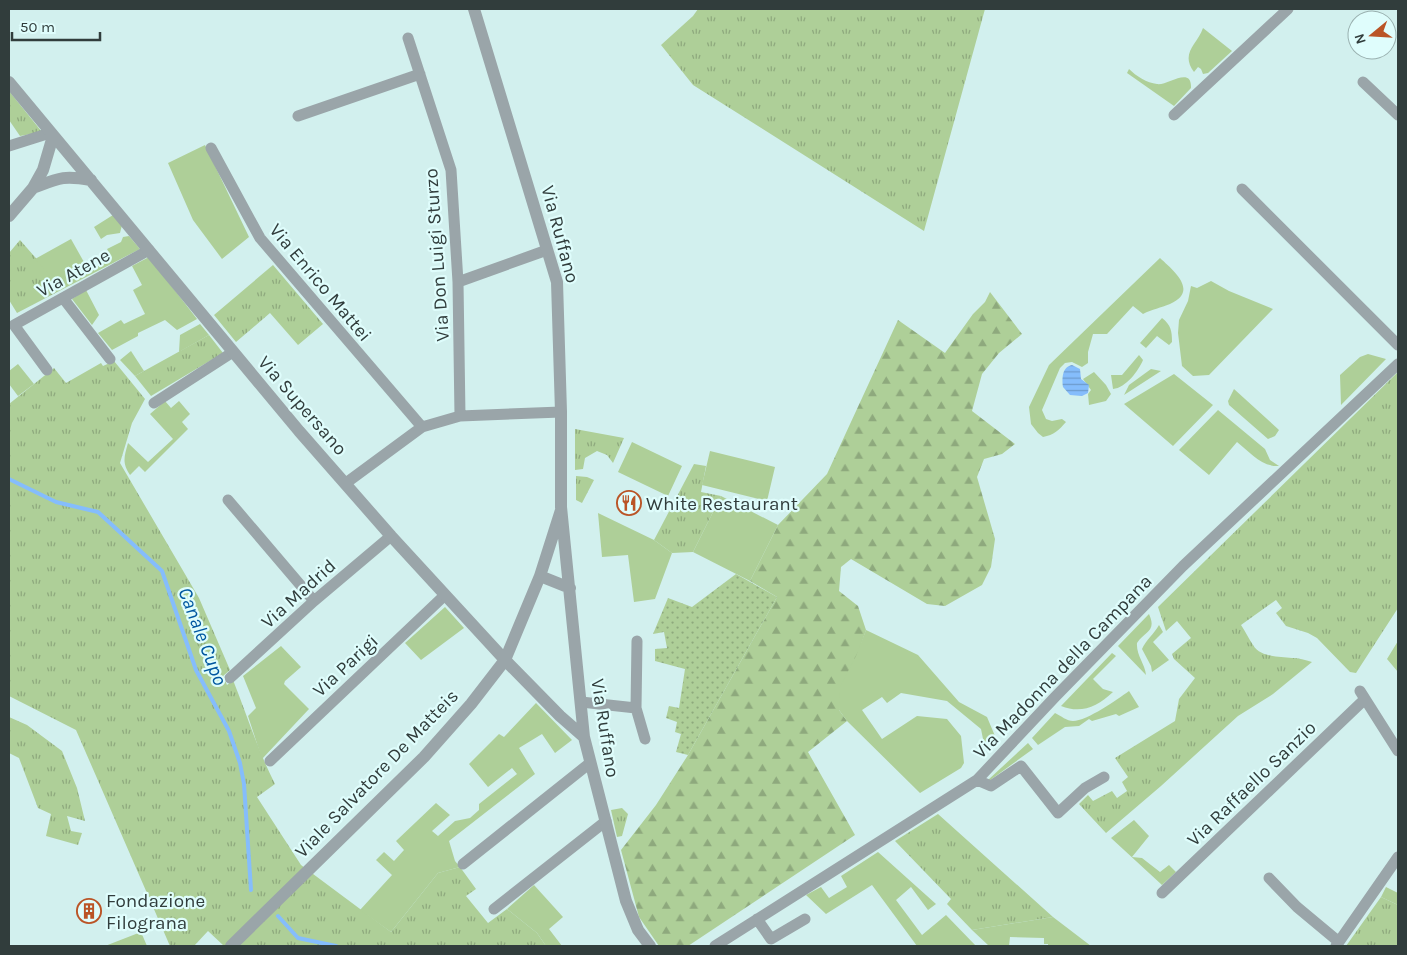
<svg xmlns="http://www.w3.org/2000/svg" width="1407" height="955" font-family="Karla,sans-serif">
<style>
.grass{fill:url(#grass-tufts)}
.forest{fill:url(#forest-firs)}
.park{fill:url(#park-dots)}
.garden{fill:#aecf98}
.water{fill:url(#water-rules)}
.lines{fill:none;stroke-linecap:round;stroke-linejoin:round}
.stream{stroke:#85bdfc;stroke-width:4}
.minor{stroke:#9aa5a9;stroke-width:11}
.tertiary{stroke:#9aa5a9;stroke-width:12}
.labels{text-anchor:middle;stroke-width:4.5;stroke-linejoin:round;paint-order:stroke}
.street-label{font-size:19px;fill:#313d3c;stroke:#dffdfc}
.poi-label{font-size:19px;fill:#313d3c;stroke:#dffdfc;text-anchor:start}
.water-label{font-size:20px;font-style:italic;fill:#0057a0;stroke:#dffdfc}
</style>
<defs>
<pattern id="grass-tufts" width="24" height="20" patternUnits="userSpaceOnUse" patternTransform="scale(1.25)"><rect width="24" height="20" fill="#aecf98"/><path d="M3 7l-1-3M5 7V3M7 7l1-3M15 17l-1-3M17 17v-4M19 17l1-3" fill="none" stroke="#8ea97d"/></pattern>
<pattern id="forest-firs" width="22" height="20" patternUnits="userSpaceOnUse" patternTransform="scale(1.25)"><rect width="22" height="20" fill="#aecf98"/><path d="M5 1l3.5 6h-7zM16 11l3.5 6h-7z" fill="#8ea97d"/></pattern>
<pattern id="park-dots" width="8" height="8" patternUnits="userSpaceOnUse" patternTransform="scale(1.25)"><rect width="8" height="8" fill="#aecf98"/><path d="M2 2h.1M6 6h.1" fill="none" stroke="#8ea97d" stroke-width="1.8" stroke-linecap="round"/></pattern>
<pattern id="water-rules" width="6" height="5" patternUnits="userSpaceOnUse" patternTransform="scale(1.25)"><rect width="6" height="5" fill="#85bdfc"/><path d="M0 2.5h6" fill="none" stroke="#6d9bcd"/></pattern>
</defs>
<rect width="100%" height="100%" fill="#d2f0ee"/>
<path class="grass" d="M698,9H985L924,231L693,85L661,45L693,16Z
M9,91L42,132L20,136L9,120Z
M20,240L63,289L17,313L9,300V253Z
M273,265L323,324L298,345L270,313L236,342L214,315Z
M209,335L223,353L151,396L135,376Z
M114,361L145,399L132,423L120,463L199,598L230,670L223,676L227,685L233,680C247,715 258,751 275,784L257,797L301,865L391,932L438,873L460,867L476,889L466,896L488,923L507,909L537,933L546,946H224L208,931L194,946H170L76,730L9,696V404L54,368L66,383L101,363L103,366Z
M1398,372V608L1356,673L1350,672L1317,638L1308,633L1286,626L1276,613L1282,608L1276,600L1241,625C1245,631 1249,639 1253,645C1261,658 1279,656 1292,658C1299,658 1305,660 1312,662L1273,694L1238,716L1161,786L1106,833L1079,804L1088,795L1093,801L1112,791L1117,798L1127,791L1122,782L1128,777L1115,758L1175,721L1179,699L1195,678L1174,659L1172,654L1191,638L1177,621L1166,631L1158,607Z
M575,429L624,438L613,463L607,455L597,451L585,458L583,469L575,470Z
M694,464L706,466L701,492L721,496L693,552L672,553L654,540Z
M576,476L587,477L594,480L582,503L576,500Z
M9,717L27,725L62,751L77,788L85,821L67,816L71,831L82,833L78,845L46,836L51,814L38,808L19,758L9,753Z
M622,808L628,814L622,836L617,837L611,810Z
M938,814L1053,917L972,930L947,904L951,899L895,841Z
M1381,897L1398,905V946H1346Z"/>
<path class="forest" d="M990,292L1022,334L999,353L982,374L972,411L1015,444L1002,454L984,459L977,477L995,539L991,567L982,585L945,606L927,604L851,559L841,567L839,591L858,606L866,630L839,710L847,721L808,752L855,835L688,946H659L639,917L621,850L656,805L688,755L777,597L750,581L778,525L827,474L898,320L945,353L973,314L985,302Z"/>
<path class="park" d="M736,574L777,597L688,755L676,752L681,734L675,732L677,722L666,718L669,706L679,708L685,669L655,661V649L667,648L664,632L653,634L668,598L692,607Z"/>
<path class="garden" d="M1203,28L1232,51L1208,73L1203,74L1201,69L1198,67L1194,72C1180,53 1197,45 1203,28Z
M1129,69C1136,76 1147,83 1157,84C1167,86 1192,65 1191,88L1174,106L1127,73Z
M205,145L249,237L222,259L193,220L168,163Z
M113,215L122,225L120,233L107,235L101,239L94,227Z
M129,236L140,249L63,289L35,259L71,239L89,271L112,258L107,249L121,242L123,237Z
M149,257L197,319L177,330L165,320L138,333V336L112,350L98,333L121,320L124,324L145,314L133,290L142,285L132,266Z
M1160,258C1174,271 1199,291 1170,304C1161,308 1152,309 1143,314L1133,306L1107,334H1093L1088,352V363L1082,367L1072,362L1065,363L1060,368L1042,410L1046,419L1052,421L1062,419L1066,422C1059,430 1054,435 1043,437L1038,433L1031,424L1029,407L1049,365Z
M1211,281L1229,291L1273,309L1209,375L1193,376L1182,366L1178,333L1179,320L1188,301L1191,286L1197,288Z
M86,290L99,315L92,325L72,299Z
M1162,318C1171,325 1172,331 1172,342L1169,345L1157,336L1146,348L1140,343Z
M200,324L209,335L179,352L180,335Z
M131,351L144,371L135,376L120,360Z
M1368,354L1386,359L1341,405L1340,375L1360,357Z
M1139,355L1143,360C1139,370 1126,388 1113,389L1111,375H1122Z
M18,364L34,384L18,396L9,384V371Z
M1151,369L1161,371L1124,395L1129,385Z
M1094,372L1106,385L1111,394L1106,401L1089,405L1088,394L1091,390L1083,379Z
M1174,374L1213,405L1173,446L1124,404Z
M1234,389L1279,430L1275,436L1268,439L1229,405L1228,401Z
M165,401L171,408L179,401L190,414L182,422L188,429L145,472L139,466L130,475C122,463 124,457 128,443L148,462L173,439L150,414Z
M1218,410L1265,449L1270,460L1279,466C1261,467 1250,452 1237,442L1209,475L1179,450Z
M632,442L682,466L668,496L618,472Z
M710,451L775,467L767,501L702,485Z
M721,496L778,525L750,581L693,552Z
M598,513L654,540L672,553L655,599L634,602L628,555L602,557Z
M445,607L464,628L421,660L405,643Z
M1149,614C1157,632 1145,631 1137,643C1136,655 1145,664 1146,675L1118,646Z
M1159,625L1163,632L1153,642L1169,660L1152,672L1151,666L1142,649C1146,640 1154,634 1159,625Z
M866,630L918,655L959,702L987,717L995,736L985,749L981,729L947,701L901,693L887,703L882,697L862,710L882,739L917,716L947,719L961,736L964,763L961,768L920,793L847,721L839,710L840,687L856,656Z
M1398,641V672L1387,659Z
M281,646L301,667L285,681L284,684L309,709L262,759L248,716L256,708L243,676Z
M1112,653L1116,656L1093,679L1103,689L1113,692C1097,707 1081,714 1061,706Z
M1129,691L1139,707L1119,716L1116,714L1092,721L1089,719L1079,726L1065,727L1038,745L1032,738L1055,713C1061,716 1067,721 1073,721C1087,721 1118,699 1129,691Z
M536,703L572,740L555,753L542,734L519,748L535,774L449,841L455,861L460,867L438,873L391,932L360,910L392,875L376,860L384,852L394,861L404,850L396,841L436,803L450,815L432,831L438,836L455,821L470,818L479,810V804L517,774L512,768L488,787L469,764L499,734L504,737Z
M1028,743L1033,749L989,781L988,780Z
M1134,820L1149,836L1132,857L1142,858L1160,872L1169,865L1176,872L1162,885L1111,838Z
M878,852L936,904L928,910L911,887L896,900L922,935L946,915L976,946H917L872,885L826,914L806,895L821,887L829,898L847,887L841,876Z
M534,885L563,917L549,929L562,946H546L537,933L507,909Z
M1386,887L1398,893V905L1381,897Z
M1053,917L1091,946H1048V944H1044V938L1010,937L1009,946H989L972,930Z
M141,932L147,946H105Z"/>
<path class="water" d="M1072,365L1080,369L1081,379L1089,385L1088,393L1082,396L1070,395L1063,387C1062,378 1062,367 1072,365Z"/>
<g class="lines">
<path class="stream" d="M9,479L56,502L98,512L162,571L196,670L229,731L240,763L244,784L251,890
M278,916L298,938L336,946"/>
<path class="minor" d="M408,38L451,170L458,282L460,416
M1363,82L1398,115
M1174,115L1288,9
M298,116L420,74
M9,146L50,133
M211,148L260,238L422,427
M1242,189L1398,345
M458,282L547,250
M63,298L110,359
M47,370L14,325L149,250
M154,403L233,352
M346,483L422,427L460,416L561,412
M228,500L314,601
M230,678L314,601L391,536
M1360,691L1398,751
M581,702L636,708L637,641
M636,708L645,739
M270,761L445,595
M977,780L991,786L1021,766L1058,813L1085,788L1104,777
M463,864L590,763
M1269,878L1297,907L1339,942
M1162,893L1365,699
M494,909L606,821
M757,919L771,939L805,919
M715,946L977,780L1055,697L1183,566L1398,364
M1336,946L1398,857"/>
<path class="tertiary" d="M474,9L557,282L561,412V507L584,737L626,901L638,930L650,946
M9,82L299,431L391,536L505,660L560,716L584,737
M33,188C59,178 63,175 91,180
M9,216L33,188L43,170L53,136
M540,576L570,588
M231,946L424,757L471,704L505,660L540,576L561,510"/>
</g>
<defs>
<symbol id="restaurant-ring" viewBox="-11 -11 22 22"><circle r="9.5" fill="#dffdfc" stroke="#ba5426" stroke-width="1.5"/><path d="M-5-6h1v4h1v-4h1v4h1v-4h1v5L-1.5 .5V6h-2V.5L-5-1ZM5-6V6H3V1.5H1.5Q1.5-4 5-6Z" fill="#ba5426"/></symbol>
<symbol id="building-ring" viewBox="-11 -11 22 22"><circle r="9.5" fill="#dffdfc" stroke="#ba5426" stroke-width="1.5"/><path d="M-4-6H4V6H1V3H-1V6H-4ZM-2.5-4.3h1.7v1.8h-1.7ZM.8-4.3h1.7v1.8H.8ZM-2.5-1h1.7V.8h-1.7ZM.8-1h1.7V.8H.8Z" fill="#ba5426"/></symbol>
</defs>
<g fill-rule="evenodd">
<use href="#restaurant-ring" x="615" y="489" width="28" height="28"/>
<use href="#building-ring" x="75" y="897" width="28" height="28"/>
</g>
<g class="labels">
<g class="street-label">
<text transform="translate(561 234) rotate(75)" y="7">Via Ruffano</text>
<text transform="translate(436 255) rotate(-94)" y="7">Via Don Luigi Sturzo</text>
<text transform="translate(73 272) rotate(-29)" y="7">Via Atene</text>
<text transform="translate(321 282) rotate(50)" y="7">Via Enrico Mattei</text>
<text transform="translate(303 405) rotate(49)" y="7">Via Supersano</text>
<text transform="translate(298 593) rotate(-42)" y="7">Via Madrid</text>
<text transform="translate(345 665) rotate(-43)" y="7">Via Parigi</text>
<text transform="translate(1062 666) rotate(-46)" y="7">Via Madonna della Campana</text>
<text transform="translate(606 728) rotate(81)" y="7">Via Ruffano</text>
<text transform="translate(376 773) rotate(-46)" y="7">Viale Salvatore De Matteis</text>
<text transform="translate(1251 783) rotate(-44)" y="7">Via Raffaello Sanzio</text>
</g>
<g class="poi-label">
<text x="646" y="510">White Restaurant</text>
<text x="106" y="907">Fondazione<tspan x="106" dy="22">Filograna</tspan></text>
</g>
<g class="water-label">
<text transform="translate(203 636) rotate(69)" y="7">Canale Cupo</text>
</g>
</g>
<rect width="1407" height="955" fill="none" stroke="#313d3c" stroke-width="20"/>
<g transform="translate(1372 35) rotate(252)"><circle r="24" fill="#dffdfc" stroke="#99b0af"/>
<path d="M0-4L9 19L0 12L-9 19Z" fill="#ba5426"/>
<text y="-8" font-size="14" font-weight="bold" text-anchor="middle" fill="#313d3c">N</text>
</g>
<path d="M12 32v8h88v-8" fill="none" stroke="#313d3c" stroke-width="2.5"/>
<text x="20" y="32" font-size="15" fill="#313d3c" stroke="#dffdfc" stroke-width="4" paint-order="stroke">50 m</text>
</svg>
